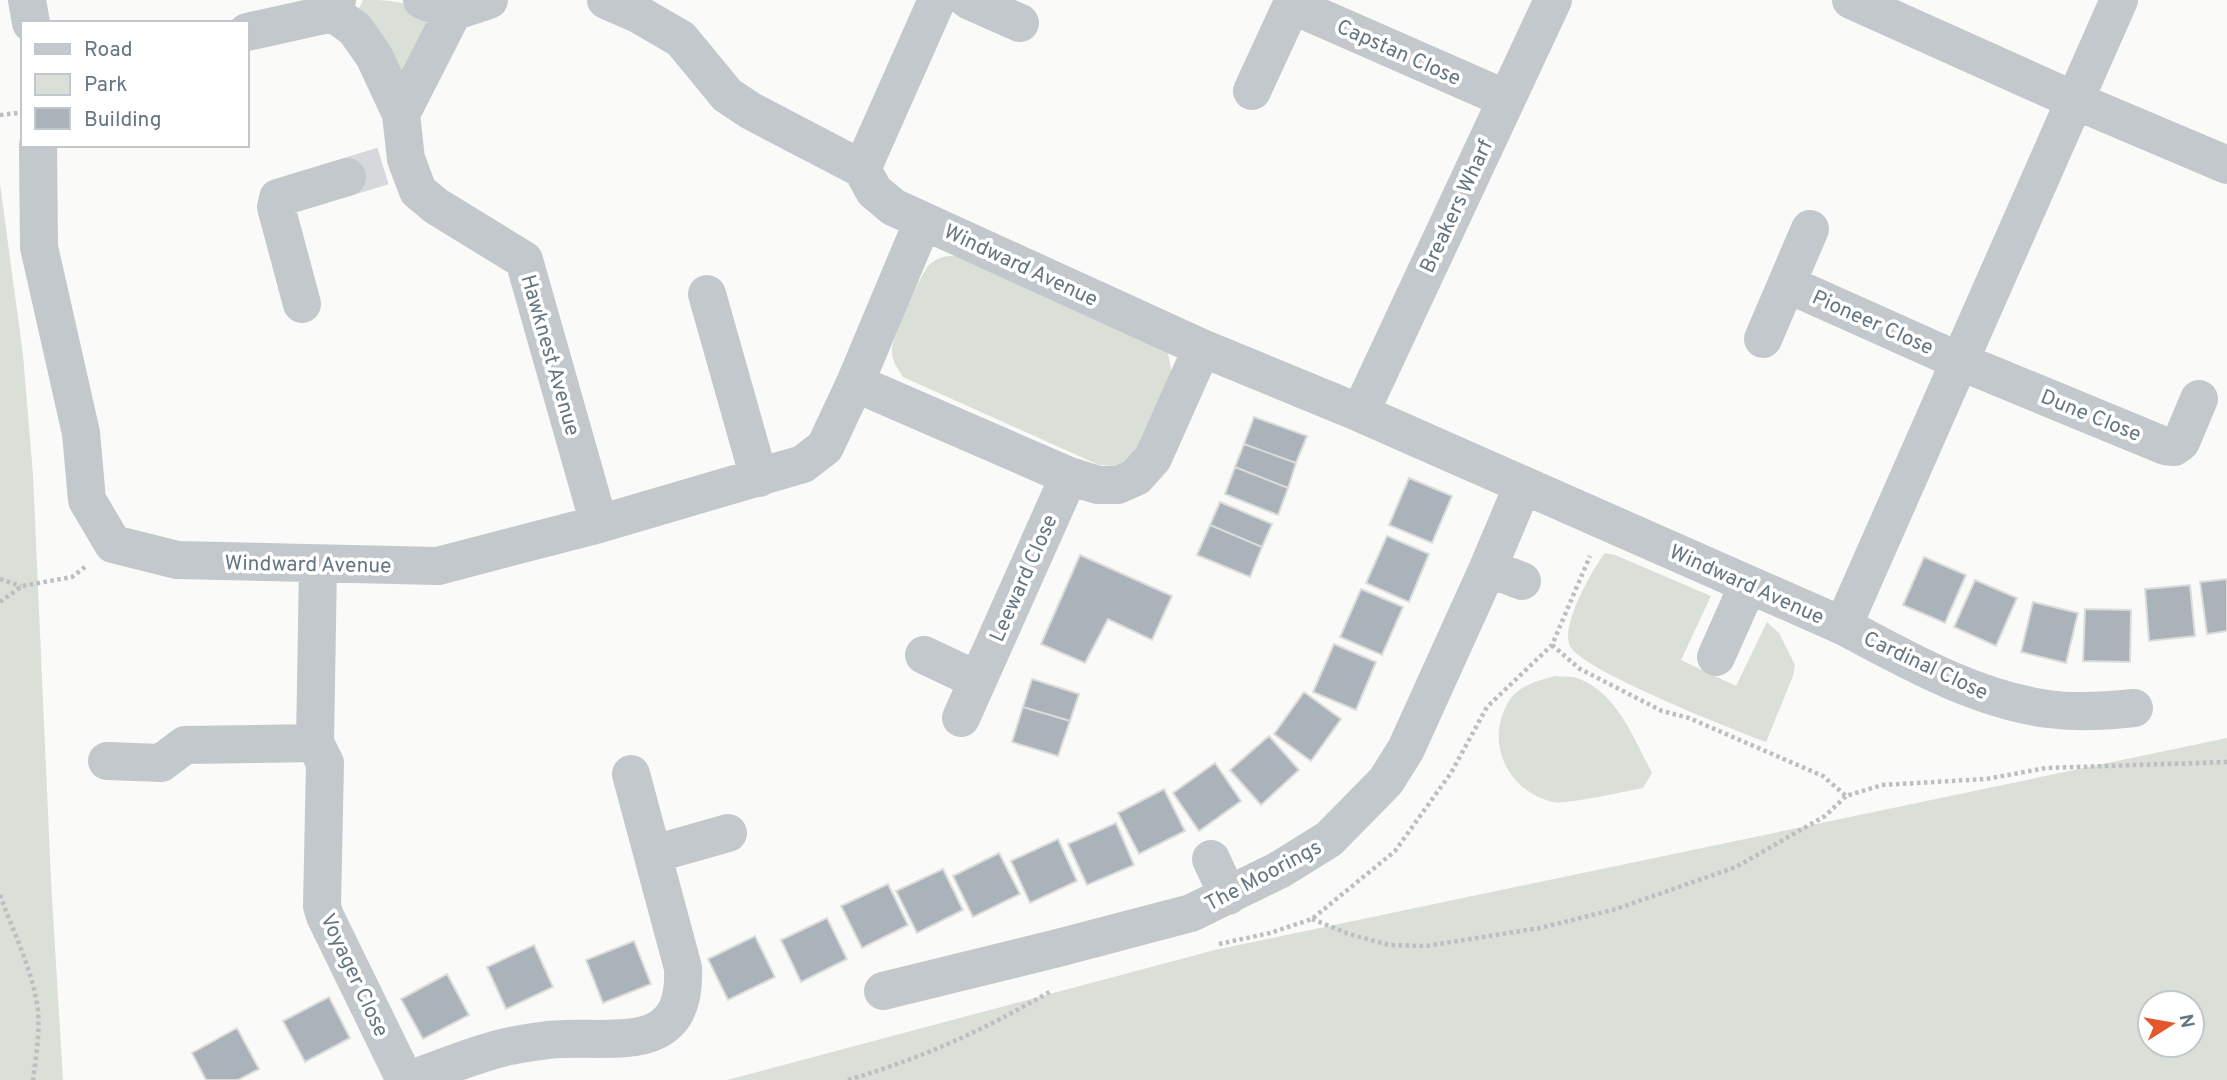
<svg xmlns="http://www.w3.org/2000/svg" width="2227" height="1080" font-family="Overpass,sans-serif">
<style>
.green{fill:#dadfd7;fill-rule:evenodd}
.building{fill:#aab3b9;stroke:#dcdcda;stroke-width:2}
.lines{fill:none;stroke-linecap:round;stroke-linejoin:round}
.minor-tunnel{stroke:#d5d9db;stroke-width:38;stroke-dasharray:38 19;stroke-linecap:butt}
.path{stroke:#bbbfc2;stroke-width:4.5;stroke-dasharray:3.5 3.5;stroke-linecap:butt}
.minor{stroke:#c3c8cc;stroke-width:38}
.labels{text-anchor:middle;stroke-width:7;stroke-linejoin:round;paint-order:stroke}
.street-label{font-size:21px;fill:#657683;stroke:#fff}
</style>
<rect width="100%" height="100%" fill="#fafaf8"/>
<path class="green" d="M363,0C386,0 412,0 429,18L411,70L397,71L357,13Z
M0,184L23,355L33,475L51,881L63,1080H0Z
M949,256H962L1157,343L1168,353L1172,375L1132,459L1113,466L1099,465L903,377C898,369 892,361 892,352C891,340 921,273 929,265C935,259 942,257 949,256Z
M1605,553L1615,555L1711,596L1681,660L1736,686L1767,622L1779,633L1795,665L1793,676L1766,742C1734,730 1581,670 1570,646C1560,626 1592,570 1605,553Z
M1555,676C1562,677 1571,676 1577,678C1617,692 1634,739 1652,773L1643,788C1627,791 1565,805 1553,802C1507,791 1484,742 1509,701C1518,686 1539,680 1555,676Z
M2227,738V1080H727L1215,950ZM2150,1003H2192V1045H2150Z"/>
<path class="building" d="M1254,417L1307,436L1296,463L1244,444Z
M1244,444L1296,463L1288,488L1235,467Z
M1235,467L1288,488L1278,515L1225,494Z
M1409,478L1452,496L1432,543L1389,525Z
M1220,502L1272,524L1262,547L1210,525Z
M1210,525L1262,547L1250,577L1197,555Z
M1387,536L1429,554L1409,602L1366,583Z
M1080,555L1172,596L1152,640L1108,619L1085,663L1041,644Z
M1924,557L1966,575L1945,623L1903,605Z
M2227,579V631L2207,634L2200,582Z
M1975,580L2017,598L1996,646L1954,627Z
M2190,585L2195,636L2149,641L2145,589Z
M1361,589L1403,607L1382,655L1340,637Z
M2033,602L2078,613L2066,663L2021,652Z
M2085,609L2131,610L2130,662L2083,661Z
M1334,644L1376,662L1356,710L1313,692Z
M1032,679L1079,694L1070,721L1023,707Z
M1304,692L1341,719L1311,761L1274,734Z
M1023,707L1070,721L1058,756L1012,742Z
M1269,736L1299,770L1261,805L1230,770Z
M1215,763L1241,801L1199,831L1173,793Z
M1164,789L1185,831L1139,854L1118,813Z
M1116,823L1134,865L1087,885L1068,844Z
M1058,839L1077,881L1030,903L1011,861Z
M999,853L1020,894L973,917L953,876Z
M943,869L963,910L917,933L896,891Z
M888,884L908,925L862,948L841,906Z
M827,918L847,959L801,982L781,940Z
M755,936L775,977L728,1000L708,959Z
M634,941L651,984L603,1003L586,960Z
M534,945L553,987L506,1009L487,967Z
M447,974L469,1015L423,1039L401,999Z
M329,997L350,1038L305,1062L283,1021Z
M237,1028L259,1069L238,1080H206L192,1053Z"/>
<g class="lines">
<path class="minor-tunnel" d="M347,177L383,166"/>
<path class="path" d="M0,115L18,113
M0,579L21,586
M0,602L22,586L72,577L85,567
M1552,645L1580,669L1625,692L1662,711L1689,718L1823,776L1846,796L1882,785L1986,779L2046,768L2227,762
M0,895C13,931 31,967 37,1004C41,1029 36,1055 33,1080
M1312,919L1349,934L1389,945L1426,946L1540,928L1616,909L1736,867L1825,816L1846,796
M1219,944L1270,933L1312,919L1395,851L1451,773L1487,707L1552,645L1590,556
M848,1080C925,1057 982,1031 1051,991"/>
<path class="minor" d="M27,0L31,23
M422,0L453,12L489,0
M606,0L638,14L681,39L727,95L751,111L862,169L874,191L893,207L1202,348L1360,413L1843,626L2119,0
M968,0L1020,23
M1851,0L2076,101L2227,165
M1292,5L1506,99
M333,13L355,29L374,56L401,114L406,159L418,191L436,206L524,260L599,524
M247,32L333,13L337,0
M1252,91L1294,0
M401,114L453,12
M38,145L39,247L81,433L87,500L113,544L177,560L438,566L599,524L803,464L825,447L855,383L923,221
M862,169L937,0
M1787,284L1959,361L2165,446L2174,447L2181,442L2199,399
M707,294L759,478
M302,304L276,207L278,198L347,177
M1763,339L1810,229
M855,383L1069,476L1098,485H1118L1136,477L1153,458L1202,348
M1360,413L1553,0
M318,565L315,743L325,763L322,906L325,916L405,1080
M1488,568L1522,581
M1843,626C1907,660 1975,699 2048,709C2077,713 2105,711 2134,708
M924,655L977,680
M1716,657L1748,585
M961,718L1069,476
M107,761L161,763L185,745L315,743
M654,854L728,833
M1211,859L1228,896
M883,991L1058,948L1191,913L1279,870L1329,839L1386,781L1406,749L1488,568L1523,485
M408,1080C441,1069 476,1053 510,1046C527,1043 547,1039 564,1039C622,1037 687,1052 683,968L631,774"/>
</g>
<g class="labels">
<g class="street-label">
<text transform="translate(1399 52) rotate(24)" y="7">Capstan Close</text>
<text transform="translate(1456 206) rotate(-65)" y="7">Breakers Wharf</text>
<text transform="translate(1021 265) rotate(25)" y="7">Windward Avenue</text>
<text transform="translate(1873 322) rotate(24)" y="7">Pioneer Close</text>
<text transform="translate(551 355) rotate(74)" y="7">Hawknest Avenue</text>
<text transform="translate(2091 415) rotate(22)" y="7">Dune Close</text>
<text transform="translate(308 564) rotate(1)" y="7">Windward Avenue</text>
<text transform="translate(1023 578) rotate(-66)" y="7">Leeward Close</text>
<text transform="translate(1747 584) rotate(24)" y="7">Windward Avenue</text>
<text transform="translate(1926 665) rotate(25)" y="7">Cardinal Close</text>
<text transform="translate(1263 875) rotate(-28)" y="7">The Moorings</text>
<text transform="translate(355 975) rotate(65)" y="7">Voyager Close</text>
</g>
</g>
<rect x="21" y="21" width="228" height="126" fill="#ffffff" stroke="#c1c8cd" stroke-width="2"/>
<rect x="35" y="44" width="35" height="10" fill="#c3c8cc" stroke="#c1c8cd" stroke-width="2"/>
<text x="84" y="56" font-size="21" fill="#657683">Road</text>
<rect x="35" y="74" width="35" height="21" fill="#dadfd7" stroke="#c1c8cd" stroke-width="2"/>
<text x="84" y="91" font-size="21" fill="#657683">Park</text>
<rect x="35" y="108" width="35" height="21" fill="#aab3b9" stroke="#c1c8cd" stroke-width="2"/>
<text x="84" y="126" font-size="21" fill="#657683">Building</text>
<g transform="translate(2171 1024) rotate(79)"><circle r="33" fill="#ffffff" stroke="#c1c8cd" stroke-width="2"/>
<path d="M0-5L12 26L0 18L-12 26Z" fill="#e4572e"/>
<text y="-10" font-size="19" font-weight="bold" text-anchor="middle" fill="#657683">N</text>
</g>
</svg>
